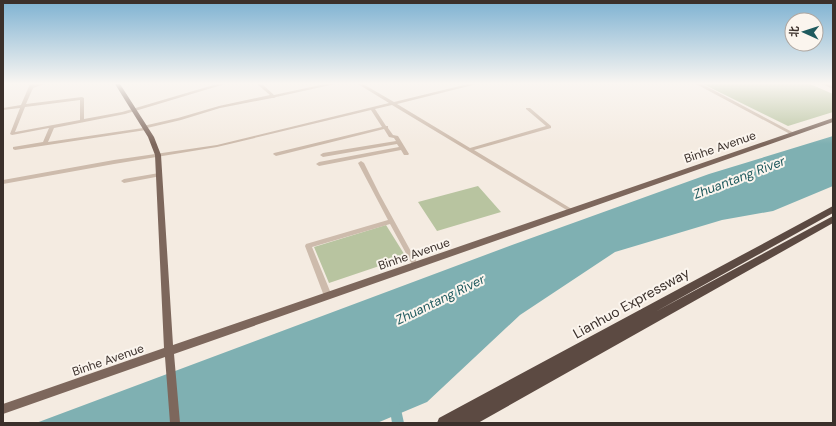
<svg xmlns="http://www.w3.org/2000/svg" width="836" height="426" font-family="'DM Sans','Noto Sans SC',sans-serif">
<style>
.green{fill:#b8c4a0}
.water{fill:#7fb0b2}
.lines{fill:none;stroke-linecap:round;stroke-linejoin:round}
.river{fill:#7fb0b2;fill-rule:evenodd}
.minor{fill:#cdbbac;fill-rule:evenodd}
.major{fill:#7d675c;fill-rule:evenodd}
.highway{fill:#5c4a42;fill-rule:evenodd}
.labels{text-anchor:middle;stroke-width:4;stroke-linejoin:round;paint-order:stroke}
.street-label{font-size:12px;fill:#3b302b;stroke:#fbf5ee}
.water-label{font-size:13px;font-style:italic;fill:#1f5a5e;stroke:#fbf5ee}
.near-street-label{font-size:14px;fill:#3b302b;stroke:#fbf5ee}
</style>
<rect width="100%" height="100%" fill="#f4ebe1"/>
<path class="green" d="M703,84H810L833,94V112L788,126Z
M478,186L501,212L437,231L418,202Z
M386,225L406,257L329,283L314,247Z"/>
<path class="water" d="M833,136V186L773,211L722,220L615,252L520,315L427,402L377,423H36L512,245L709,174Z"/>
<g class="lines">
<path class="river" d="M395,398L399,400L404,423H392L389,404L391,400Z"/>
<path class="minor" d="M30,84H44L33,88L26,104L82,97L84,98V119L122,112L217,84H225L125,114L54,128L48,142L143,128V126L178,118L219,106L270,95L257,84H262L274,95L325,84H335L276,97L274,98H272L220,108L181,120L147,128L148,129L146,130L15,150L13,149V147L43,142L49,128L12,135L10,134L20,108L3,110V108L21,105ZM80,100V120L15,132L25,107Z
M358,84H363L394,102L468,84H477L397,104L470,148L546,126L526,109V108H530L551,126V128L474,150L575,211L572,213L570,212L392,105L375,109L386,126H388V128L393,135L398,136L409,154L408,155H404L401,150L319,166L316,164L319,162L399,147L397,144L323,157L320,155L323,153L396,141L394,138L389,137L384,129L276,156L273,154L274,153L382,127L371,110L217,147L114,164L3,184V180L114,160L217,145L389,103Z
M696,84H702L796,134L794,135H792Z
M822,84H828L833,86V89Z
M361,161L364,163L380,195L419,266L418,268H414L390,224L312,247L332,296L331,298L328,299L325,298L324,296L305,246L306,244L388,220L358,163Z
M159,173L161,174L162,175L161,176L124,183L121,181L124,179Z"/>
<path class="major" d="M115,84H120L154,137L161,155L173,345L833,118V122L174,354L180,423H170L165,357L3,414V404L164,348L155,155L148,137Z"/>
<path class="highway" d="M833,206V213L655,312L833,216V223L478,423H437L439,418Z"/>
</g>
<linearGradient id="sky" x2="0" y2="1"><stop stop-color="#7eb2d2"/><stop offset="0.58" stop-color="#faf6f2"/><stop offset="1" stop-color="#faf6f2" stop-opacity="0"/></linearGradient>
<rect width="836" height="144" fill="url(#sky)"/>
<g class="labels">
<g class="street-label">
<text transform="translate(720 147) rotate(-19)" y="4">Binhe Avenue</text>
<text transform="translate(414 254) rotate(-19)" y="4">Binhe Avenue</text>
<text transform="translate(108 360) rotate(-19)" y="4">Binhe Avenue</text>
</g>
<g class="water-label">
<text transform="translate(739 177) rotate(-21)" y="5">Zhuantang River</text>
<text transform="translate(440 299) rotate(-26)" y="5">Zhuantang River</text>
</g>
<g class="near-street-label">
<text transform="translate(631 303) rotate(-29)" y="5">Lianhuo Expressway</text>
</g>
</g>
<rect width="836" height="426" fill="none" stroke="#3b302b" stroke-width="8"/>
<g transform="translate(804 32) rotate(273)"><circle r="19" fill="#fbf5ee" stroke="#aea6a0"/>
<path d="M0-3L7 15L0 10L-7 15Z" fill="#1f5a5e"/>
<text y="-6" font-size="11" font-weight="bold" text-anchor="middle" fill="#3b302b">北</text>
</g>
</svg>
